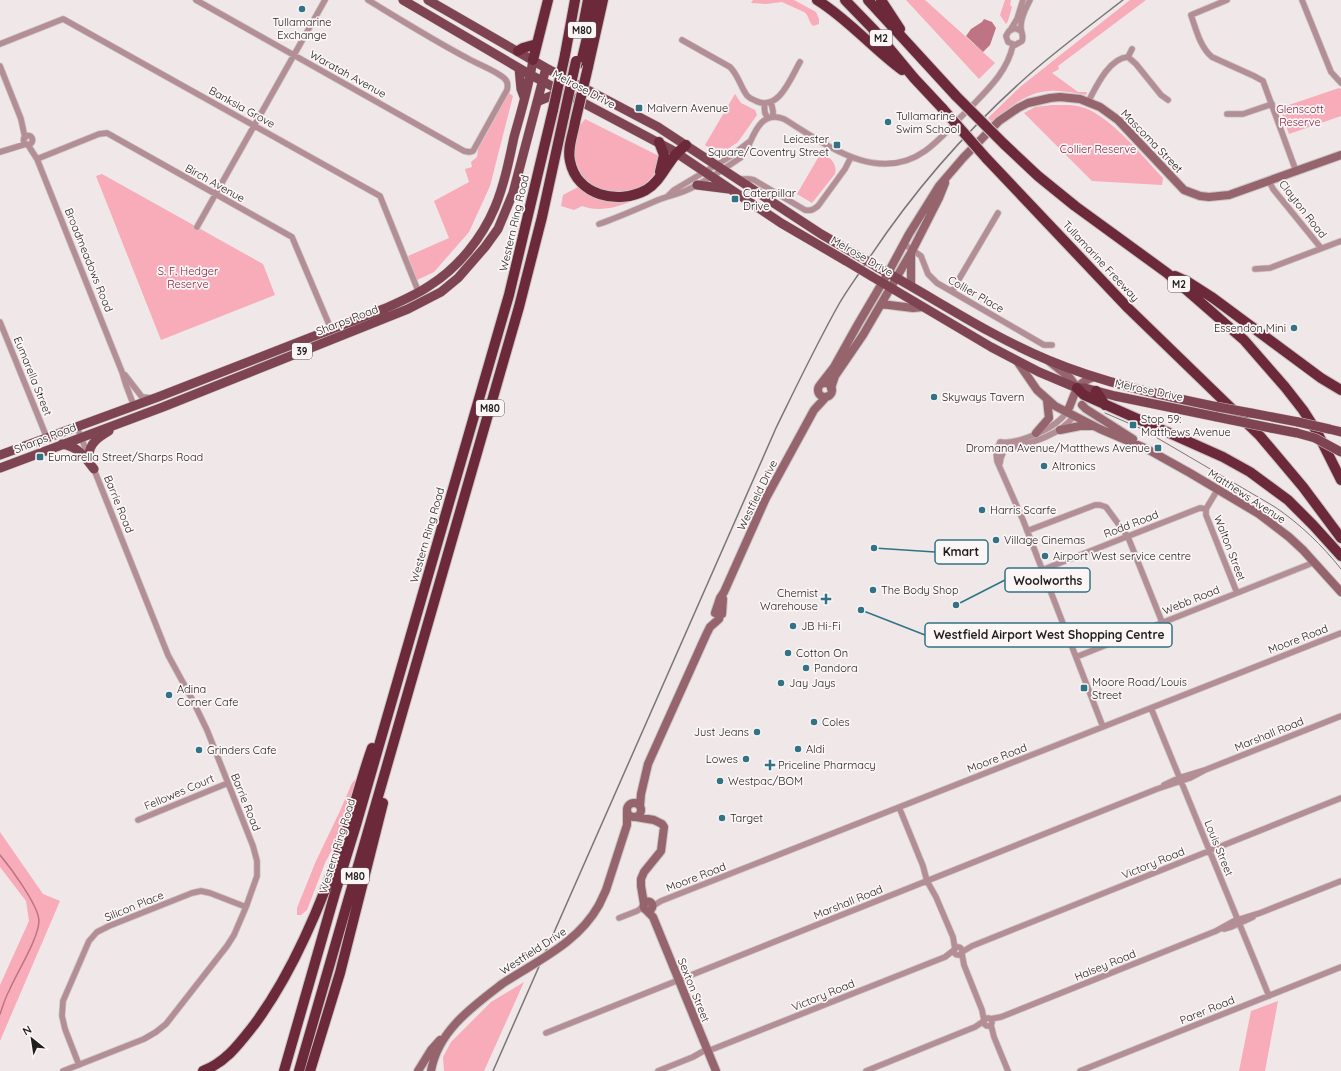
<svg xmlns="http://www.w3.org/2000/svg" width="1341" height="1071" font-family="Quicksand,sans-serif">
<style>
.green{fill:#f8abb9}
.water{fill:#bf7483}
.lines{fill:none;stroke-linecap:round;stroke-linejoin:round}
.stream{stroke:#bf7483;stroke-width:1.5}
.street-casing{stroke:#cac3c4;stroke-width:7}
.secondary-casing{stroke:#cac3c4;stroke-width:10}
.primary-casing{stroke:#cac3c4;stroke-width:10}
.highway-casing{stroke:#cac3c4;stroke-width:12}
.street{stroke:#b38f95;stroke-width:5.5}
.secondary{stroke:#95646d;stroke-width:8}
.primary{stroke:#7f4451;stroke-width:9}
.highway{stroke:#6b293a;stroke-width:10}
.tram{stroke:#7b7677;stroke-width:1}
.rail{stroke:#7b7677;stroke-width:1.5}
.secondary-bridge-casing{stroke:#cac3c4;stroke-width:10;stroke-linecap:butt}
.primary-bridge-casing{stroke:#cac3c4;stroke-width:10;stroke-linecap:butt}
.highway-bridge-casing{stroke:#cac3c4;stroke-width:12;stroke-linecap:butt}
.secondary-bridge{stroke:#95646d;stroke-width:8}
.primary-bridge{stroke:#7f4451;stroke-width:9}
.highway-bridge{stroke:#6b293a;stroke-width:10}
.poi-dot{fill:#307384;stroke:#fcf5f6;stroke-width:1.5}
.labels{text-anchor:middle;stroke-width:3.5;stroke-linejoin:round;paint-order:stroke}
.shield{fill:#fcf5f6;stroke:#625e5f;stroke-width:1}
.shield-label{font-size:10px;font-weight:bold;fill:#201e1e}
.poi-label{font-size:11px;fill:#201e1e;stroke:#fcf5f6;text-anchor:start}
.street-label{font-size:11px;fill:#201e1e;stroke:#fcf5f6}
.park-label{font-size:11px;fill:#7a1f3b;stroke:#fcf5f6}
.leader{fill:none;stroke:#307384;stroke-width:1.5}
.callout-dot{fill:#307384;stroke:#fcf5f6;stroke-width:1.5}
.callout{fill:#fcf5f6;stroke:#307384;stroke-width:1.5}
.callout-label{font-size:12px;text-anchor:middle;font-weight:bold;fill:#201e1e}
</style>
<rect width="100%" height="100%" fill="#efe7e8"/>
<path class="green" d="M753,0H794L816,12L819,19V24L813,26C808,21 809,15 804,12L782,2L766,4L751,3Z
M906,0H925L995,63L979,79Z
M1005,0H1011L1010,5L1012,7L1008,21L1006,24L1000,15Z
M1130,0H1146L1058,66L1059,69L1052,73L1078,92H1087L1086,95C1074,93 1061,90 1049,91C1027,92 1008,108 992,122L988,118L1020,87Z
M1339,88L1341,89V116L1289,134L1280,108Z
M509,93L513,96L490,186L469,232L434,272L417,280L408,256L449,238L434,201L469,182L465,169L472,167L471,162L477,157L478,149Z
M735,94L741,103L755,110L757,115L738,142L720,154L705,145Z
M1052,105C1062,105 1075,104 1085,108C1113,119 1142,156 1163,178L1162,185L1092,181L1024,113L1035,107Z
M585,119L661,157L658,168L653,176L642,187L635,190L617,194L596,189L582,176L575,160L574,150L578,128Z
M822,151C829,158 838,163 835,174L812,203L797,194Z
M102,174L263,264L275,295L161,340L96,176Z
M578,187C594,201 610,205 631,201C617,208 597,212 582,206L574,210L561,206L563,195Z
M356,779H357L342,830L325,863L307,910L301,915H297V908L316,861L339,813L352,783Z
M0,832L43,894L60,901L0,1041V985L29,921L26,901L0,867Z
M524,982L484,1071H444L443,1057L451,1042L491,1002Z
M1278,1001L1265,1071H1239L1251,1011Z"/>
<path class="water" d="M984,19L992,22L996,28L990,45L983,52L966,36L971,29L982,22Z"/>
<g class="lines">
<path class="stream" d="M0,855C10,867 39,906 39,921C38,940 17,972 9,991C5,998 3,1006 0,1014"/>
<defs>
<path id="street" d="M196,0L464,151L469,152L473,151L507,90C508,86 508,82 505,79C497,71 477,64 467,58C433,40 401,20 368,0
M1227,0L1191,15C1196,29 1200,47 1212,57L1254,76L1263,81L1296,171
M1302,0L1331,72L1341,83
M1011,29L1017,19L1023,0
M1021,31L1015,28L1009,31L1006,36L1008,42L1015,45L1022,41C1024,35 1021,33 1021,28C1020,18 1026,8 1030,0
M682,40L730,67C738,75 740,85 746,94C748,98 752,99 756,101C779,112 791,77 800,62
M0,44L63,19L65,20L380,196L419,293
M1128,57L1132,49
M0,66L21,119L25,138
M771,102L773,111V117
M1088,102C1096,87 1109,58 1128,57L1136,64L1161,95L1168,100
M764,103L765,113L768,118
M1227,114H1243L1272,104
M23.5 140a4.5 4.5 0 1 1 9 0a4.5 4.5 0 1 1-9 0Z
M28,145L37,159L122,372L126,385L134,406
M0,152L26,144
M37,159L99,134L107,133L292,237L331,329
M738,179H749L754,180L805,210C811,211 813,210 818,206L845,169L851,157
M1269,181L1273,189L1321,248
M668,196L674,190L731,156L749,142
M599,224C619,217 639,208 658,200C668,196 678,194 687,190C705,182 721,171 737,160C741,158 745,154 747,149C754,134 761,110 784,119C825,144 877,185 925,151C941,140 953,124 967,111C986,91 1007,73 1013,45
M197,227L325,0
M904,244L921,256L928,274L937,283L1044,345H1052
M1255,269L1270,268L1341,241
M952,291L998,213
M0,322L47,438
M125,375L142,397L152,398
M1067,412C1064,416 1060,420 1056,423C1044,432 1014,445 1000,442L996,451L997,461L1023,520L1103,727
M77,427L88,455
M998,446L1006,449L1011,448C1034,442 1060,435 1074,416
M1000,463C1000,455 1005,452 1006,445
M1206,509V515L1237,593
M1206,509L1218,489
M1027,531L1095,505H1100L1106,507L1128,537L1162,622
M1042,570L1200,508L1206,509
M1076,657L1315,562
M1151,708L1269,996
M1164,785L1179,778L1205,770L1341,716
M899,807L923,866L927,881L936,897L953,937L955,949
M138,820L228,783
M653,906L661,901L1341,633
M619,918L637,911L644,906
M1224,929L1231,927L1253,917
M954 951a4 4 0 1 1 8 0a4 4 0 1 1-8 0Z
M962,952L972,946L1341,798
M962,954L964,965L982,1010L984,1020
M984 1022a4 4 0 1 1 8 0a4 4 0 1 1-8 0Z
M990,1019L1001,1017L1216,931L1234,921L1260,913L1341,881
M991,1025L994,1037L1008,1071
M546,1033L1157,789L1190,778L1205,770
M708,1051L945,957L954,950
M79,1065L65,1029L62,1016L63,1001L89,941L97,932L109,926L192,893L201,891L210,893L246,907
M63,1071L144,1039L156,1032L166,1024L227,946L234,935L246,907L257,876V861L253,846L207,730L192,699L168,655L93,467
M658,1071L693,1057L707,1049
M866,1071L975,1027L984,1021
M1080,1071L1341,967"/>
<path id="secondary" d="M911,254V286
M881,304L913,308L923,307
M1017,361L1037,390L1055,406L1100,429L1147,449L1190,473L1259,514L1289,537L1303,550L1341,592
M1050,362L1070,378L1078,389
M818 390a7 7 0 1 1 14 0a7 7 0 1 1-14 0Z
M820,385L834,367L858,324L888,273L909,234L939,186L963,158L999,121L1018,108L1028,103L1050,98L1060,97L1080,99L1100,107L1118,120L1184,190L1200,196L1209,197L1229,195L1341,155
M831,388L835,376L863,335L912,251L939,198L945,183
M1082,405L1086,409L1133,439
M1067,412C1076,395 1073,384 1094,377
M1060,430L1080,426H1093
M1036,433L1049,418L1047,400
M715,613L720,598L724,592L766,498L814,410L826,397
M722,614L723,599
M627 810a7 7 0 1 1 14 0a7 7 0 1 1-14 0Z
M640,806L641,794L648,764L706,635L710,627L719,619
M636,817L654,820L662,824L664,827L661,851L644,872L641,879V886L644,904
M643.5 906a4.5 4.5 0 1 1 9 0a4.5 4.5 0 1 1-9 0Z
M599,905L606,890L627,825V811
M647,911L653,917L716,1071
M418,1071L431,1050L440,1040
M431,1071C438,1031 472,1007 502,984"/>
<path id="primary" d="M403,0L529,74L672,150L781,223L846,261
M428,0L546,68L658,127L821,234L852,252
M519,68L521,89L524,97
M537,102C544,98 554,96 560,91
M697,185L729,189
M877,267C934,298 988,335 1048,360C1103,383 1160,395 1218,407
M871,276L991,347L1039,372L1077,388H1085L1115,396L1217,417
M1251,413L1298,422
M1271,428L1297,433
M1329,429L1341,432
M62,444C79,447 84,456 94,469
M0,455L158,397L386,308C401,301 416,295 429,286C458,268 482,238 495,207C504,185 509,161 514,137C521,112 529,86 533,60
M89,456C89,443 99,437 109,431
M0,468L163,407L408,309L441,292L458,278L485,247L498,229L513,193L546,68"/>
<path id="highway" d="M817,0C848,19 872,48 902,70
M845,0L875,31L914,78L943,109
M868,0L956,96
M881,0L900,29
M582,31L588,0
M518,51L523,48L537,44
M565,55L575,0
M533,60L548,0
M581,63L596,0
M588,67L603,0
M575,122C573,135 567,148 570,161C577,196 618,205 646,190C660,182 666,165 677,153C680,150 683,148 686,145
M659,142L664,155L660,172
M1004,144L1038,176L1075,206L1167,273L1244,340L1285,387L1303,410L1317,432L1341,480
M986,158L1128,308L1260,436L1303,487L1341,538
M1175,276L1188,282L1213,298L1321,378L1341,390
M1077,388L1084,395L1223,457L1250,472L1288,500L1313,525L1341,556
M1096,391L1105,405
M203,1071C226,1062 239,1044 254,1025C295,970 324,898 346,832C355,804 362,776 372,748
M284,1071L335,893L356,825L509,295L553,110
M299,1071L519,307L542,217L564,116
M310,1071L340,973L383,803"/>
</defs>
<use href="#street" class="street-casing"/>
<use href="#secondary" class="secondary-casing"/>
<use href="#primary" class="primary-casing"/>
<use href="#highway" class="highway-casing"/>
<use href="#street" class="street"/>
<use href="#secondary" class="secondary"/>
<use href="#primary" class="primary"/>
<use href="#highway" class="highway"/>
<path class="tram" d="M1105,413L1142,429L1275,507C1300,524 1322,545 1341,569"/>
<path class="rail" d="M493,1071L776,428C796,387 816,345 839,304C846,292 854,281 862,269C909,196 966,130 1031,73C1061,47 1092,24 1123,0"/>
<defs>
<path id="secondary-bridge" d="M502,984C538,960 577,944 599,905"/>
<path id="primary-bridge" d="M852,252L877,267
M846,261L871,276
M1218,407L1251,413
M1217,417L1271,428
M1298,422L1329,429
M1297,433L1315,438L1341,452"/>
<path id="highway-bridge" d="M956,96L1004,144
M943,109L986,158
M553,110L565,55
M564,116L576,61
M575,122L588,67"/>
</defs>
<use href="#secondary-bridge" class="secondary-bridge-casing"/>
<use href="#primary-bridge" class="primary-bridge-casing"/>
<use href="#highway-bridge" class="highway-bridge-casing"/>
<use href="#secondary-bridge" class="secondary-bridge"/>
<use href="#primary-bridge" class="primary-bridge"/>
<use href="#highway-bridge" class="highway-bridge"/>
</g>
<g class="poi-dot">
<circle cx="302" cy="9" r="4"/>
<rect x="635" y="104" width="8" height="8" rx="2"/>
<circle cx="888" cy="122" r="4"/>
<rect x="833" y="141" width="8" height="8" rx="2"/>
<rect x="731" y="195" width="8" height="8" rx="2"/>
<circle cx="1294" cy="328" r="4"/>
<circle cx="934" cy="397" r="4"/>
<rect x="1129" y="421" width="8" height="8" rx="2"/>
<rect x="1154" y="444" width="8" height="8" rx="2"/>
<rect x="36" y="453" width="8" height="8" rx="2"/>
<circle cx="1044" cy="466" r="4"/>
<circle cx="982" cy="510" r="4"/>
<circle cx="996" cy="540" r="4"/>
<circle cx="1045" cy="556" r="4"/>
<circle cx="873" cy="590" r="4"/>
<path d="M824 593h4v4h4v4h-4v4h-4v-4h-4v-4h4z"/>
<circle cx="793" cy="626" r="4"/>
<circle cx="788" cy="653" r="4"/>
<circle cx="806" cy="668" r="4"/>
<circle cx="781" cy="683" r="4"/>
<rect x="1080" y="684" width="8" height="8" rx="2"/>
<circle cx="169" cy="695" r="4"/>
<circle cx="814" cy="722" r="4"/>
<circle cx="757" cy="732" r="4"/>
<circle cx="798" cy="749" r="4"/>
<circle cx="199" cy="750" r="4"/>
<circle cx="746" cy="759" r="4"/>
<path d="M768 759h4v4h4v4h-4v4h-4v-4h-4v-4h4z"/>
<circle cx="720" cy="781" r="4"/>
<circle cx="722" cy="818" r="4"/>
</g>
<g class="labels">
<g class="shield">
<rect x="568" y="22" width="28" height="16" rx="3"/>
<rect x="870" y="30" width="22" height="16" rx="3"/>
<rect x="1168" y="276" width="22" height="16" rx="3"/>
<rect x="292" y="343" width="20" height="16" rx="3"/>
<rect x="476" y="400" width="28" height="16" rx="3"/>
<rect x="341" y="868" width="28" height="16" rx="3"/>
</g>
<g class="shield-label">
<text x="582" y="34">M80</text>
<text x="881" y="42">M2</text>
<text x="1179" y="288">M2</text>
<text x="302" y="355">39</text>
<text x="490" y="412">M80</text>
<text x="355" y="880">M80</text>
</g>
<g class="poi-label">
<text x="302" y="26" text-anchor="middle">Tullamarine<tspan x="302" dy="13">Exchange</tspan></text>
<text x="647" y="112">Malvern Avenue</text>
<text x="896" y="120">Tullamarine<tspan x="896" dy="13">Swim School</tspan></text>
<text x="829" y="143" text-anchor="end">Leicester<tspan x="829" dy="13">Square/Coventry Street</tspan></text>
<text x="743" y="197">Caterpillar<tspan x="743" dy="13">Drive</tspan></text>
<text x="1286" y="332" text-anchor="end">Essendon Mini</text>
<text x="942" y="401">Skyways Tavern</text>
<text x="1141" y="423">Stop 59:<tspan x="1141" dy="13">Matthews Avenue</tspan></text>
<text x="1150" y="452" text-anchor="end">Dromana Avenue/Matthews Avenue</text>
<text x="48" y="461">Eumarella Street/Sharps Road</text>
<text x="1052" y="470">Altronics</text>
<text x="990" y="514">Harris Scarfe</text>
<text x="1004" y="544">Village Cinemas</text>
<text x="1053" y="560">Airport West service centre</text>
<text x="881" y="594">The Body Shop</text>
<text x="818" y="597" text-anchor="end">Chemist<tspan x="818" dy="13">Warehouse</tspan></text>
<text x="801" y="630">JB Hi-Fi</text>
<text x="796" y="657">Cotton On</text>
<text x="814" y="672">Pandora</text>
<text x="1092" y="686">Moore Road/Louis<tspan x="1092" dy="13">Street</tspan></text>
<text x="789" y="687">Jay Jays</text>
<text x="177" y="693">Adina<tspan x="177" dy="13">Corner Cafe</tspan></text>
<text x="822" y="726">Coles</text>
<text x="749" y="736" text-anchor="end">Just Jeans</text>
<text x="806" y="753">Aldi</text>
<text x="207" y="754">Grinders Cafe</text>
<text x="738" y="763" text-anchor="end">Lowes</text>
<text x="778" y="769">Priceline Pharmacy</text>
<text x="728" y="785">Westpac/BOM</text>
<text x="730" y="822">Target</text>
</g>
<g class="street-label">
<text transform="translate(348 74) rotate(29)" y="4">Waratah Avenue</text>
<text transform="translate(584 89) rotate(28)" y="4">Melrose Drive</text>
<text transform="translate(242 107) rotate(29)" y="4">Banksia Grove</text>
<text transform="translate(1152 141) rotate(46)" y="4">Mascoma Street</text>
<text transform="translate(215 183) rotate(29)" y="4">Birch Avenue</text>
<text transform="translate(1303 209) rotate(52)" y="4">Clayton Road</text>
<text transform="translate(514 223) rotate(-77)" y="4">Western Ring Road</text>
<text transform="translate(862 256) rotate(30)" y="4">Melrose Drive</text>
<text transform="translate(89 260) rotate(68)" y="4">Broadmeadows Road</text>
<text transform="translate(1101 261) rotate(47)" y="4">Tullamarine Freeway</text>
<text transform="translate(976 294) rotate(30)" y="4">Collier Place</text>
<text transform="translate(347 320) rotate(-21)" y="4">Sharps Road</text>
<text transform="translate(33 376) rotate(68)" y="4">Eumarella Street</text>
<text transform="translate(1149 390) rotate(12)" y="4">Melrose Drive</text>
<text transform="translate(45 438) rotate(-21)" y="4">Sharps Road</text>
<text transform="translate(757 495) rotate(-64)" y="4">Westfield Drive</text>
<text transform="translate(1247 496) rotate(33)" y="4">Matthews Avenue</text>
<text transform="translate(119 504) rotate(68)" y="4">Barrie Road</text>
<text transform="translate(1131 524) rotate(-21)" y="4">Rodd Road</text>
<text transform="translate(427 535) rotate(-74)" y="4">Western Ring Road</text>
<text transform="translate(1230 548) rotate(69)" y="4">Walton Street</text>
<text transform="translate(1191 600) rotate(-22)" y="4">Webb Road</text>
<text transform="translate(1298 639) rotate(-21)" y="4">Moore Road</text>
<text transform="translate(1269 734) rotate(-22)" y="4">Marshall Road</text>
<text transform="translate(997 758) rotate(-21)" y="4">Moore Road</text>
<text transform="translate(179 792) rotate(-23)" y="4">Fellowes Court</text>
<text transform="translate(246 802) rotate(68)" y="4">Barrie Road</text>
<text transform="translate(337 846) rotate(-73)" y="4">Western Ring Road</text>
<text transform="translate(1219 848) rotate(68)" y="4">Louis Street</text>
<text transform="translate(1153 863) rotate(-22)" y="4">Victory Road</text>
<text transform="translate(696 877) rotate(-21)" y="4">Moore Road</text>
<text transform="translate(848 902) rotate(-22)" y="4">Marshall Road</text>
<text transform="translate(134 906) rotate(-22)" y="4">Silicon Place</text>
<text transform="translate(533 951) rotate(-33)" y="4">Westfield Drive</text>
<text transform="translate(1105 965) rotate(-22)" y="4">Halsey Road</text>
<text transform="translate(694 990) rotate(68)" y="4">Sexton Street</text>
<text transform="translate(823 995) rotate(-22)" y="4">Victory Road</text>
<text transform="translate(1207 1010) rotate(-22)" y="4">Parer Road</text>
</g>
<g class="park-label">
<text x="1300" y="113">Glenscott<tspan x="1300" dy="13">Reserve</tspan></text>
<text x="1098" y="153">Collier Reserve</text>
<text x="188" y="275">S. F. Hedger<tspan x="188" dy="13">Reserve</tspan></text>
</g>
</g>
<path class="leader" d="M874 548L935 552M956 605L1005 580M861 610L925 635"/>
<g class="callout-dot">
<circle cx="874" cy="548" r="4"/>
<circle cx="956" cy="605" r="4"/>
<circle cx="861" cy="610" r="4"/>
</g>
<g class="callout">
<rect x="935" y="540" width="53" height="24" rx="4"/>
<rect x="1005" y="568" width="85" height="24" rx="4"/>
<rect x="925" y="623" width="247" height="24" rx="4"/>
</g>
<g class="callout-label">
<text x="961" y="556">Kmart</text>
<text x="1048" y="585">Woolworths</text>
<text x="1049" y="639">Westfield Airport West Shopping Centre</text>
</g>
<g transform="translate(32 1039) rotate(330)" stroke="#fcf5f6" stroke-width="3" paint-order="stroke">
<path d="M0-3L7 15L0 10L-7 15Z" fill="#201e1e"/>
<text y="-6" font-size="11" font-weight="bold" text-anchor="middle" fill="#201e1e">N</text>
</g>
</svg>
